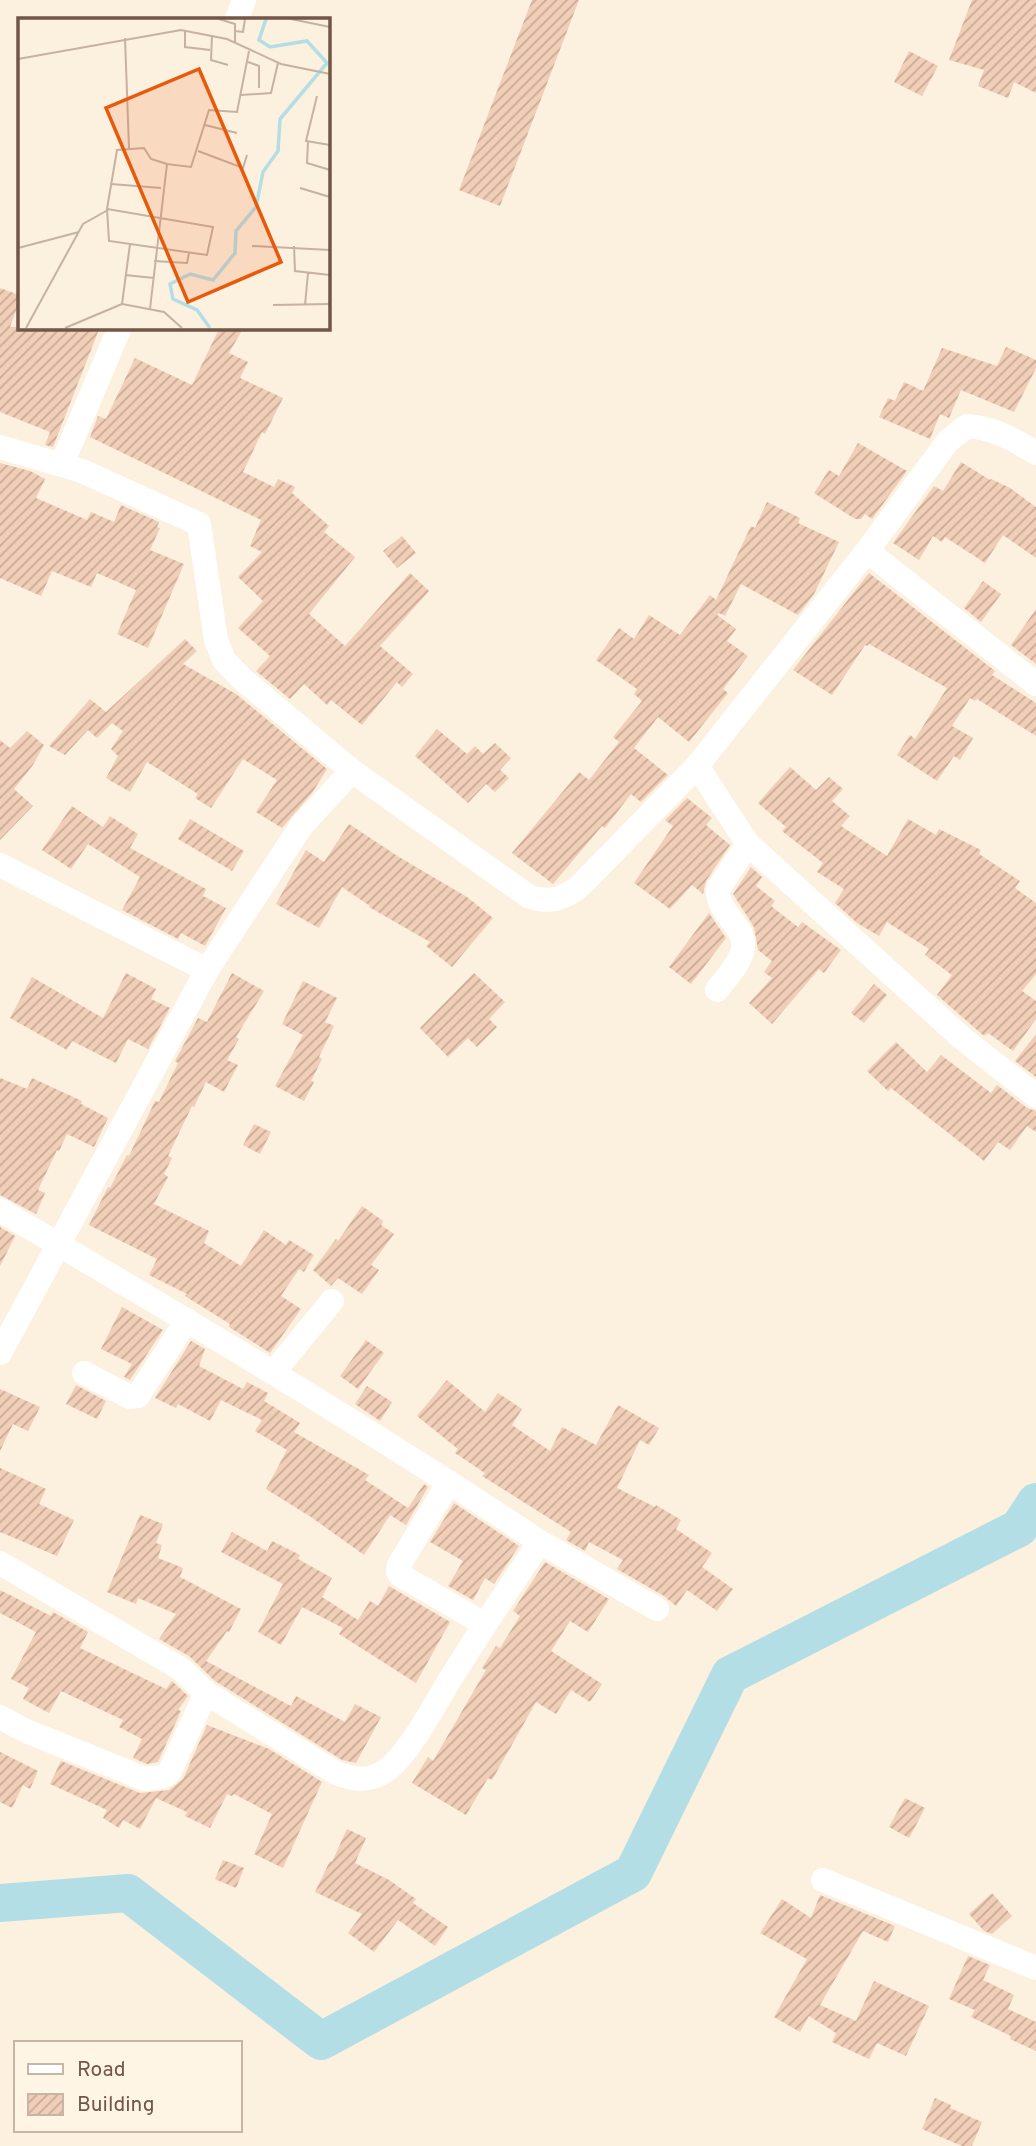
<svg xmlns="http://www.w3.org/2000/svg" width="1036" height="2146" font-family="Overpass,sans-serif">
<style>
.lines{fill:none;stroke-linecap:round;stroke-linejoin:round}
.river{stroke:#b4dee5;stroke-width:38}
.building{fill:url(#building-hatch)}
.minor{stroke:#fff;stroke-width:24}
.inset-river{fill:none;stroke:#b4dee5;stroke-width:3.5}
.inset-road{fill:none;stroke:#c5b2a2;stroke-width:2}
.view{fill:#e8590c;fill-opacity:0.15;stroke:#e8590c;stroke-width:3.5}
.inset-edge{fill:none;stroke:#725647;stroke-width:3.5}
</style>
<defs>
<pattern id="building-hatch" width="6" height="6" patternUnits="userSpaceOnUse" patternTransform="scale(1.75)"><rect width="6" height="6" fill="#f1ceb7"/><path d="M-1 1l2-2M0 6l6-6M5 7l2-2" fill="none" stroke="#c8aa97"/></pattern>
</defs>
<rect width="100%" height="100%" fill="#fcf0df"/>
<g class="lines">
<path class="river" d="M0,1903L128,1893L321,2041L633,1873L730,1675L1019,1528L1036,1502"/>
</g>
<path class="building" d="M532,0H579L500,206L459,190Z
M972,0H1036V93L1014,82L1008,98L978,86L984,70L949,60Z
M909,51L938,66L922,96L894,82Z
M0,288L19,295V302L10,327H100L53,447L45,445L50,432L0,412Z
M220,327H244L229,353L248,362L240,378L283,398L265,434L262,432L243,472L274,487L278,479L295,487L292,493L329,526L324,532L355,557L309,614L345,646L410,573L429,591L380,646L413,674L402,687L397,682L362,725L331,700L327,705L304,684L290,699L256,671L270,656L238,628L263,601L238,577L262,552L250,546L261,520L90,437L98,416L106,419L135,358L192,385Z
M1006,347L1036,360V368L1014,412L961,390L949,418L940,414L930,439L879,417L888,398L895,401L904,382L923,391L942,348L997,366Z
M858,443L907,471L872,519L865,514L861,519H855L814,493L829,470L839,476Z
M961,462L990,480L991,479L1010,488L1036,507V558L1003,535L985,563L945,537L942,542L933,536L919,560L893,543L934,486L943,491Z
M0,463L30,471L45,479L36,498L87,520L91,512L114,522L121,505L159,522L157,527L160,528L150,550L184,564L148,648L117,634L136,590L97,573L91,587L52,571L41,596L0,578Z
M767,502L800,518L798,523L839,542L814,594L798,615L741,584L725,616L719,613L717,615L736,629L727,641L748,656L723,689L728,693L689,742L658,717L634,748L668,775L641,802L631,794L605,828L602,826L553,884L512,853L579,772L589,780L619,742L613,737L642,701L634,694L637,689L596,660L619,628L634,639L649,615L680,635L710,595L716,600L751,526L755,528Z
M402,536L416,553L397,568L383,551Z
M869,573L995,671L992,675L1036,703V736L977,699L975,701L970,698L952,726L973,738L960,760L954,756L937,781L897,755L910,735L915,739L947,688L869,644L867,646L865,645L832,695L793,670Z
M983,581L1001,594L981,622L964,608Z
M1036,609V664L1011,645Z
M185,639L197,651L183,664L236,694L327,769L312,793L282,828L256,812L277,780L243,759L211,808L195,798L198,794L147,762L130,792L106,778L118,756L111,749L123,731L112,723L97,738L88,730L65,755L49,746L90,699L106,712Z
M437,729L467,754L475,746L483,754L495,743L511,758L500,770L509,778L495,792L486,784L468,803L415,756Z
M27,731L44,745L33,765L14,789L33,806L0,840V740L10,748Z
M790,767L816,790L829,777L843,789L832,801L850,816L841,826L887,856L908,819L936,835L939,829L981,850L979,854L1020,881L1015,888L1036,903V974L1022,991L1036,1001V1019L1013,1051L988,1033L984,1036L937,995L952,975L925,955L929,949L887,922L879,936L857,923L835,903L844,889L817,872L823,863L782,831L786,827L758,803Z
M687,798L712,818L706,825L730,845L706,881L703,894L692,885L670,909L634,883L673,826L665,820Z
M72,806L103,827L110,816L138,834L130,848L206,889L203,896L226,908L205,946L181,933L178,939L122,910L140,877L88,844L71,869L42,850Z
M190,819L244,851L232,871L178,839Z
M349,824L399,857L467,897L493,918L452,967L426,946L430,942L369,907L370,906L342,887L319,928L276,904L306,850L324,862Z
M751,867L762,877L756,886L775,901L771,906L798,927L802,922L841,950L824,973L819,969L772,1024L749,1003L772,978L764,972L772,961L758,950L754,927L733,894Z
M709,913L726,938L691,984L669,967Z
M126,973L156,989L151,999L170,1008L148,1049L128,1039L116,1063L72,1041L67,1050L10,1018L32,977L103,1018Z
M232,973L264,991L236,1037L239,1039L227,1060L238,1065L224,1092L206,1082L194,1107L192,1106L168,1156L172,1158L164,1174L168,1177L154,1204L209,1231L204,1243L241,1266L264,1230L286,1245L289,1240L314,1255L304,1272L299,1269L281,1296L301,1309L270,1353L229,1327L230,1324L185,1296L187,1294L149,1275L157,1259L89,1225L108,1187L110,1188L127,1155L129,1156L155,1101L159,1102L178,1063L175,1061L198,1018L207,1022Z
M474,973L505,1002L489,1019L497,1027L477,1047L468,1038L448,1057L420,1028Z
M303,981L337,998L325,1022L334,1026L319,1057L322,1059L311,1081L314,1082L304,1101L275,1086L303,1035L282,1024Z
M874,984L887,995L864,1023L851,1013Z
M1036,1034V1077L1015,1061Z
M896,1042L927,1072L941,1055L991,1093L997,1085L1027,1108L1036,1111V1132L1027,1126L1010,1150L998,1142L984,1161L891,1088L888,1091L867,1071Z
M0,1078L27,1089L32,1078L82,1101L81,1104L108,1118L94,1147L67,1134L59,1151L57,1150L38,1190L45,1193L36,1214L0,1195Z
M254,1124L271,1132L260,1154L243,1145Z
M362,1206L383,1221L381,1225L394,1234L371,1265L379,1270L362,1294L338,1278L331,1286L313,1270L336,1239L338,1241Z
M0,1227L15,1236L0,1266Z
M122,1307L163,1330L130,1380L124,1377L132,1364L101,1349Z
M366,1340L384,1353L358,1389L340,1376Z
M191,1341L205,1349L199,1366L243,1389L247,1382L268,1393L264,1401L300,1423L294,1432L369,1475L365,1480L408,1508L424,1484L428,1487L406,1525L390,1515L364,1555L311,1517L266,1489L287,1450L255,1431L262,1420L221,1400L210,1421L178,1404L176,1408L155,1398Z
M447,1380L485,1412L498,1393L522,1409L512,1425L550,1451L562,1427L596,1445L618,1405L659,1428L649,1445L640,1440L617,1488L655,1507L656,1505L681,1520L676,1529L712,1553L702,1567L733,1589L717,1611L687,1590L676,1606L664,1596L617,1569L623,1560L589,1542L585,1551L566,1540L571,1532L482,1476L485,1473L455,1453L458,1449L417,1416Z
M76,1385L106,1401L97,1419L66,1404Z
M367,1386L392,1402L380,1421L355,1404Z
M0,1389L40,1407L28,1431L13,1424L0,1451Z
M0,1468L46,1489L39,1504L74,1520L57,1556L0,1532Z
M454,1503L519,1546L494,1584L485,1578L473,1600L448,1586L463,1561L430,1542Z
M140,1515L163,1524L156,1543L162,1545L158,1558L183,1568L180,1577L241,1609L229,1632L227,1631L206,1661L291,1706L296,1696L345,1722L355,1704L381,1717L356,1763L342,1760L215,1681L189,1656L159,1639L176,1614L138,1598L136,1604L107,1592Z
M232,1532L267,1551L272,1541L300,1555L298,1559L332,1578L322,1597L358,1620L370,1601L378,1606L389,1586L450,1622L416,1683L339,1634L343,1628L302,1607L281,1645L258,1632L283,1584L221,1552Z
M545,1562L609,1599L588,1632L570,1621L551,1651L602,1684L590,1702L571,1690L556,1714L536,1702L492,1780L488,1778L466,1815L412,1783L428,1757L433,1761L486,1670L482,1668L496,1646L500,1648L520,1616L513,1611Z
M0,1590L51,1616L53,1612L88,1632L80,1648L166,1689L172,1681L188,1696L178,1710L181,1711L158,1762L147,1764L133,1758L142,1739L119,1727L123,1720L61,1691L49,1713L23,1699L29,1688L11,1679L36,1632L0,1613Z
M207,1725L269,1749L322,1782L283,1868L254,1854L272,1814L234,1794L232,1796L227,1794L210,1828L185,1816L187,1812L156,1798L140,1829L123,1820L119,1828L103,1818L107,1810L50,1784L61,1761L140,1793L169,1790L183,1779Z
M0,1752L38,1771L30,1789L23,1785L12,1808L0,1802Z
M905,1798L925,1808L909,1838L889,1827Z
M347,1829L366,1838L355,1863L389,1880L416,1899L413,1903L448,1927L435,1946L398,1920L374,1952L348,1933L362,1914L315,1892L330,1861L332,1862Z
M223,1860L244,1868L236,1888L215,1879Z
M992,1893L1012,1916L992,1934L984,1931L969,1914Z
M820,1895L895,1926L888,1942L863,1931L820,2005L856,2021L874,1981L929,2006L906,2056L877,2043L869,2059L832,2042L836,2033L809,2016L800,2032L774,2017L807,1959L760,1933L782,1899L811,1918Z
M968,1956L990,1965L983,1980L1014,1995L1008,2009L1036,2022V2051L1010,2039L1011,2036L971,2017L975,2010L949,1999Z
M935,2098L951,2105L950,2108L982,2122L972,2146H962L922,2129Z"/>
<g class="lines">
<path class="minor" d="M237,19L244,0
M0,447L82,471L199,524L216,640L224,660L241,678L352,771
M62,464L120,327
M867,551L1036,684
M697,766L748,844L962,1038L1036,1096
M0,865L207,970
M717,990C726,978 741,963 743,948C746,925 716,913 718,889L748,844
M0,1210C182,1317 364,1425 540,1542C511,1585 482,1628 454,1673C436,1701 413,1749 387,1770C370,1782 354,1780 336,1773L206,1693L181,1669L0,1563
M0,1353L207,970L302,825L352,771L528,896C549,904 564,899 581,885L697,766L867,551L948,441L967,426C994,428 1013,439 1036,453
M84,1373L130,1397L138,1396L187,1320
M273,1373L332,1301
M449,1482L399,1565L398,1572L400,1575L484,1624
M540,1542L657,1609
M0,1717L26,1731L145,1779L162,1777L169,1773L206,1693
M823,1880L1036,1968"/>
</g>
<g transform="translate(18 18)">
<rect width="312" height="312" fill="#fcf0df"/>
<path class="inset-river" d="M192,310L179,292L155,281L152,266L172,256L195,262L217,235L218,213L238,189L245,154L260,133L262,101L309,45L289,23L252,29L241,22L248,1"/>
<path class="inset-road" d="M201,1L217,6V25M273,1L312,9M167,12V29L192,32M217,13L225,14L227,1M194,17L193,42L210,47M107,20L111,130M0,41L163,12L209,21L263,46L312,56M230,44L241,48V70M223,77L253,75L260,45M299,78L288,123L312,127M187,107L219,115M290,124L289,145L312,152M180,133L225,150L229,137M93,166L143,170M282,170L312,179M89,191L91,223L189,237L195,209L89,191L99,132L126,130L133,141L149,146M112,226L104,286L146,294L164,310M234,228L312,232M276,228L277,253L312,257M0,230L61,214M136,243L169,245L171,235M107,257L136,260M255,287L312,286M287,287L290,255M132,291L149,146L173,149L191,92L219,94L231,33M8,310L65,206L90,192M47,310L104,286"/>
<path class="view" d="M181,51L263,244L170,284L88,90Z"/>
<rect width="312" height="312" class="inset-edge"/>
</g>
<rect x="14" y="2041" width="228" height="91" fill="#fff5e5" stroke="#c7b5a6" stroke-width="2"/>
<rect x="28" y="2064" width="35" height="10" fill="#ffffff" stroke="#c7b5a6" stroke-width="2"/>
<text x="77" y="2076" font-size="21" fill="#725647">Road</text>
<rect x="28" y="2094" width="35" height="21" fill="url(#building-hatch)" stroke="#c7b5a6" stroke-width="2"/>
<text x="77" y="2111" font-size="21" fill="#725647">Building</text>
</svg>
